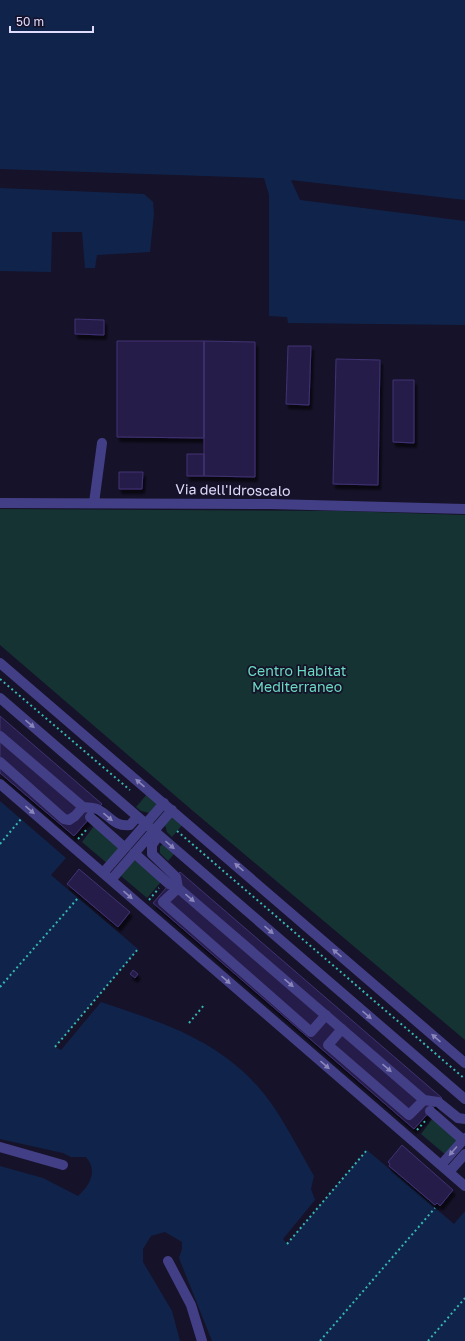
<svg xmlns="http://www.w3.org/2000/svg" width="465" height="1341" font-family="'Golos Text',sans-serif">
<style>
.green{fill:#153332}
.water{fill:#10244b}
.building{fill:#281f49;stroke:#403274;filter:url(#shadow)}
.lines{fill:none;stroke-linecap:round;stroke-linejoin:round}
.path{stroke:#36b7b1;stroke-width:2;stroke-dasharray:2 3;stroke-linecap:butt}
.minor{stroke:#433f86;stroke-width:10}
.oneway{fill:#8a86bc}
.labels{text-anchor:middle;stroke-width:3.5;stroke-linejoin:round;paint-order:stroke}
.street-label{font-size:14px;fill:#e0dcfd;stroke:#161229}
.park-label{font-size:14px;fill:#6adbc1;stroke:#161229}
</style>
<defs>
<filter id="shadow"><feDropShadow dx="2.5" dy="4.5" stdDeviation="1" flood-color="#0009"/></filter>
</defs>
<rect width="100%" height="100%" fill="#161229"/>
<path class="green" d="M0,509L343,511L465,515V1040L193,811L0,645Z
M148,793L156,801V805L149,813L141,811L136,807Z
M172,817L184,823L172,837L167,832L165,825Z
M94,826L121,849L108,864L82,842Z
M163,843L175,853L168,861L160,853V847Z
M134,860L161,882L147,898L121,876Z
M433,1118L460,1141L447,1156L421,1134Z"/>
<path class="water" d="M0,0H465V200L291,180L300,200L465,221V325L288,323L287,317L269,316V195L264,178L0,169Z
M0,188L144,194L153,202L154,214L150,252L97,255L95,268H85L82,232H52L51,272L0,271Z
M0,801L66,858L51,875L138,949L55,1047L61,1050L101,1002C164,1023 222,1041 265,1095C283,1118 299,1150 314,1176L311,1189L315,1200L283,1239L287,1244L367,1150L454,1224L465,1211V1341H212L179,1258L182,1249V1242L165,1232L151,1236L143,1249V1262L172,1311L180,1341H0V1166L43,1178L78,1196C90,1185 98,1171 86,1157H71L63,1153L0,1139Z"/>
<path class="building" d="M75,319L104,320V335L75,334Z
M117,341H204V438L117,437Z
M204,341L255,342V477L204,476Z
M288,346H311L309,405L286,404Z
M336,359L380,360L378,485L333,484Z
M393,380H414V443L393,442Z
M187,454H204V476H187Z
M119,472H143L142,489H119Z
M0,716L102,804L74,836L0,773Z
M79,869L130,912L118,927L67,884Z
M180,872L442,1098L414,1129L153,903Z
M133,970L138,974L135,978L130,974Z
M402,1145L453,1190L440,1206L437,1203L435,1205L389,1166L390,1164L388,1162Z"/>
<g class="lines">
<path class="path" d="M0,679L130,790
M177,831L465,1079
M78,839L87,829
M0,844L21,819
M149,900L159,888
M0,987L78,898
M189,1023L205,1004
M55,1047L138,949
M417,1130L426,1120
M287,1244L367,1150
M320,1341L435,1208
M428,1341L465,1298"/>
<path class="minor" d="M0,503L271,504L465,509
M94,503L102,443
M0,663L465,1063
M0,698L465,1099
M0,736L83,807C88,808 95,807 99,810C111,817 115,827 130,825L137,817
M0,762L64,819L69,820L75,816L83,807
M0,784L465,1186
M90,817L125,848
M159,835L152,845V854L176,877L178,888L424,1100L438,1102L458,1118L465,1119
M134,853L169,884
M103,873L164,803
M111,880L172,810
M178,888L163,902L311,1032L326,1015
M342,1029L328,1045L409,1115L424,1100
M430,1111L463,1140
M0,1147L63,1165
M441,1165L465,1138
M449,1172L465,1154
M168,1261L191,1305L202,1341"/>
</g>
<defs><path id="oneway-solid" d="M-6-.8H1V-3.2L6.5 0L1 3.2V.8H-6Z"/></defs>
<g class="oneway">
<use href="#oneway-solid" transform="translate(30 724) rotate(41)"/>
<use href="#oneway-solid" transform="translate(140 783) rotate(-139)"/>
<use href="#oneway-solid" transform="translate(30 810) rotate(41)"/>
<use href="#oneway-solid" transform="translate(108 817) rotate(40)"/>
<use href="#oneway-solid" transform="translate(170 845) rotate(41)"/>
<use href="#oneway-solid" transform="translate(239 867) rotate(-139)"/>
<use href="#oneway-solid" transform="translate(128 895) rotate(41)"/>
<use href="#oneway-solid" transform="translate(190 898) rotate(41)"/>
<use href="#oneway-solid" transform="translate(269 930) rotate(41)"/>
<use href="#oneway-solid" transform="translate(337 953) rotate(-139)"/>
<use href="#oneway-solid" transform="translate(226 980) rotate(41)"/>
<use href="#oneway-solid" transform="translate(289 983) rotate(41)"/>
<use href="#oneway-solid" transform="translate(367 1015) rotate(41)"/>
<use href="#oneway-solid" transform="translate(436 1038) rotate(-139)"/>
<use href="#oneway-solid" transform="translate(325 1065) rotate(41)"/>
<use href="#oneway-solid" transform="translate(387 1068) rotate(41)"/>
<use href="#oneway-solid" transform="translate(453 1151) rotate(131)"/>
</g>
<g class="labels">
<g class="street-label">
<text transform="translate(233 490) rotate(1)" y="5">Via dell'Idroscalo</text>
</g>
<g class="park-label">
<text x="297" y="676">Centro Habitat<tspan x="297" dy="16">Mediterraneo</tspan></text>
</g>
</g>
<path d="M10 26v6h83v-6" fill="none" stroke="#e0dcfd" stroke-width="2"/>
<text x="16" y="26" font-size="12" fill="#e0dcfd" stroke="#161229" stroke-width="3" paint-order="stroke">50 m</text>
</svg>
